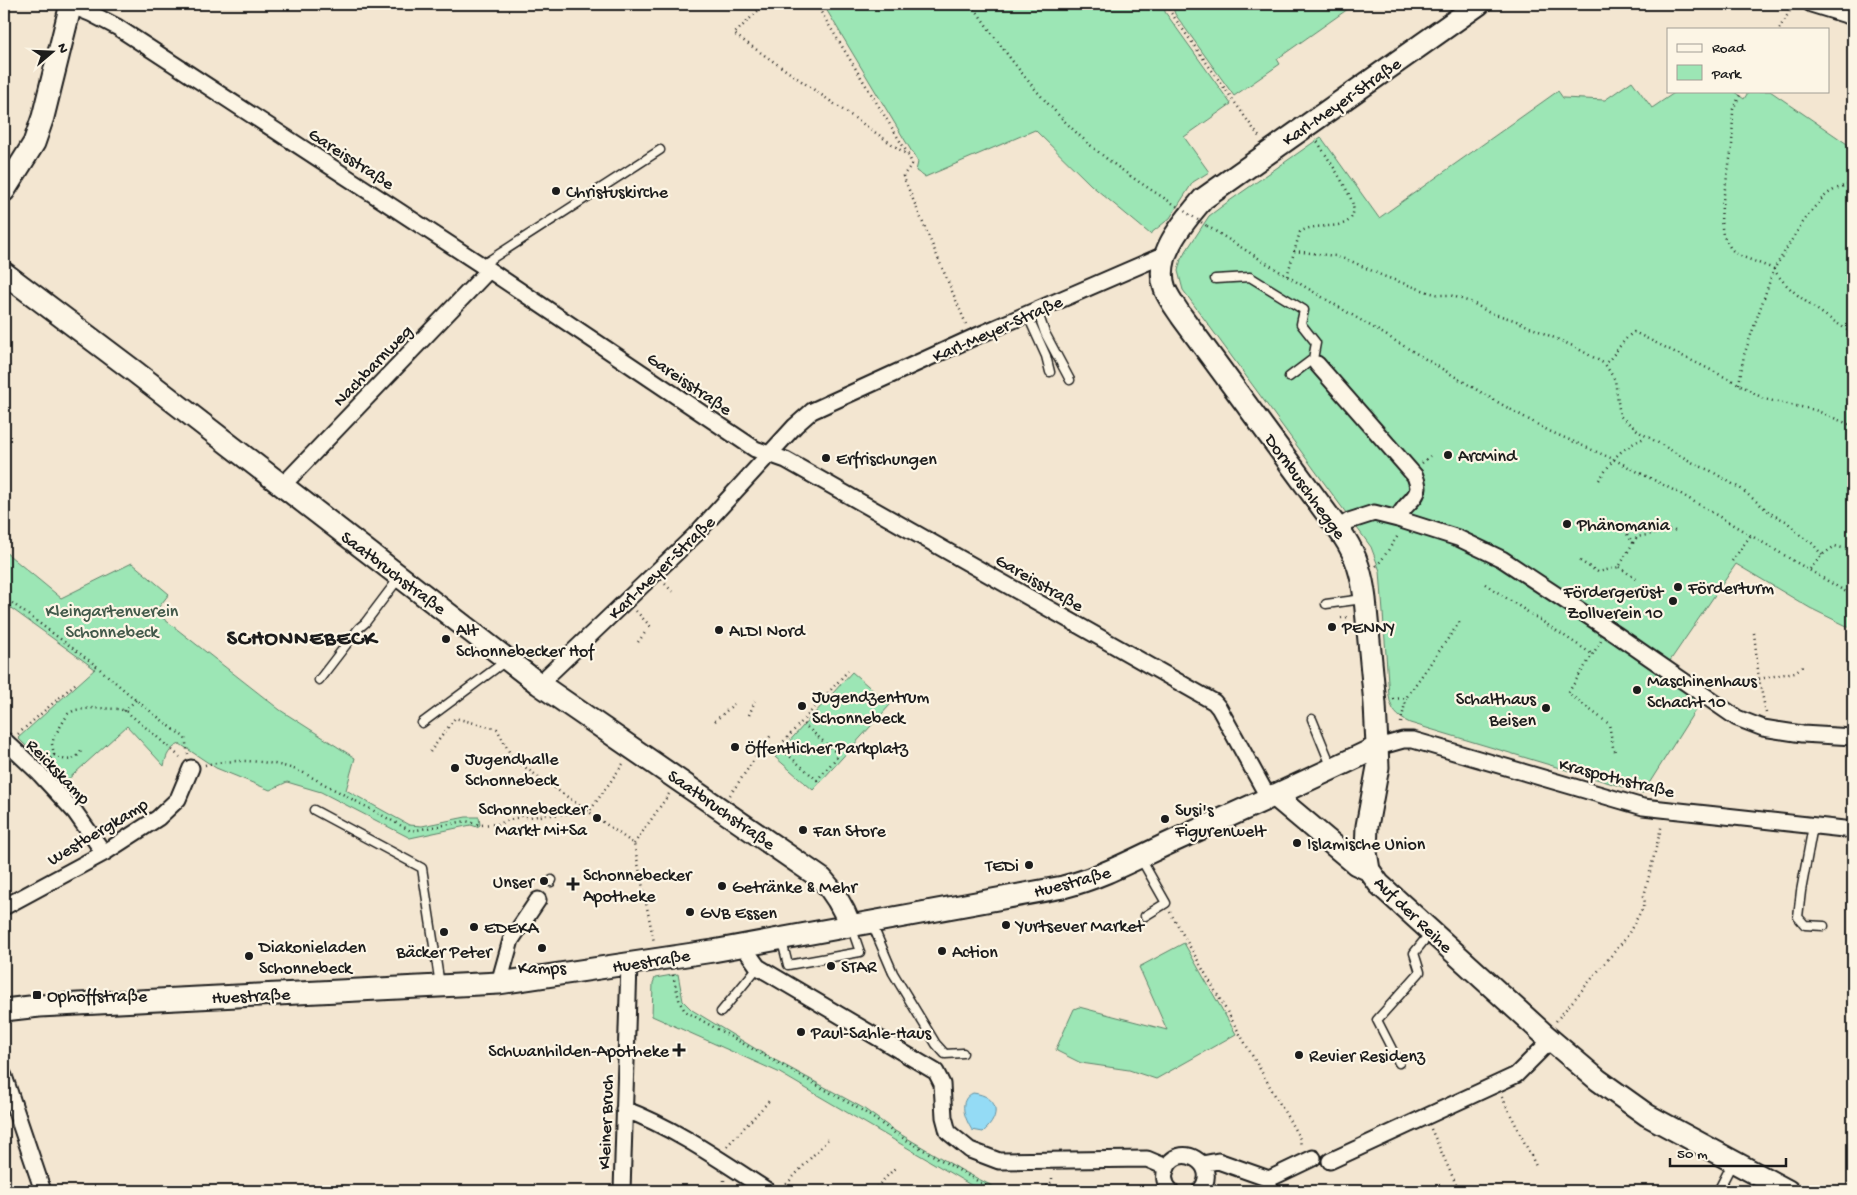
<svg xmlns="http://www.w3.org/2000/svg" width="1857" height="1195" font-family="'Gochi Hand',sans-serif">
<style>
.green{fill:#9ce6b5;stroke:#5c8168}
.water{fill:#94dbf5;stroke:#648f9e}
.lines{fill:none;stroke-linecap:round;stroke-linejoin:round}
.lane-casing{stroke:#1c1c1c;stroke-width:11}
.street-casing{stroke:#1c1c1c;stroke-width:19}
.secondary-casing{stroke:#1c1c1c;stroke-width:25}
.path{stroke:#1c1c1c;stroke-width:2.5;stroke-dasharray:1 4;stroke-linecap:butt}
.lane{stroke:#fcf5e5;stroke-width:8}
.street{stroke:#fcf5e5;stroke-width:15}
.secondary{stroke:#fcf5e5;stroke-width:21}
.path-bridge{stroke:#1c1c1c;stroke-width:2.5;stroke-dasharray:1 4;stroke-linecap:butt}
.poi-dot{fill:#1c1c1c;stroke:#fcf5e5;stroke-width:2}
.labels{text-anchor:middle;stroke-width:4.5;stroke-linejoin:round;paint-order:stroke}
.street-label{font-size:18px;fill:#1c1c1c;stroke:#fcf5e5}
.poi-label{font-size:18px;fill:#1c1c1c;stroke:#fcf5e5;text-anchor:start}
.park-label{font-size:18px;fill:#42594a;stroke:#fcf5e5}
.district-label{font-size:22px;font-weight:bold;letter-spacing:1px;fill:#1c1c1c;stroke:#fcf5e5}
</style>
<rect width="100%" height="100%" fill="#f3e6d1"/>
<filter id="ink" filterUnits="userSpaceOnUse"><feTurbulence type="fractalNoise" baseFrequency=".02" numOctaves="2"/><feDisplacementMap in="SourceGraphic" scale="10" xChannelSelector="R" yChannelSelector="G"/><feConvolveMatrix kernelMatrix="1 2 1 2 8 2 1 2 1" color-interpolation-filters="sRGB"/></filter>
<g filter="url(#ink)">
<path class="green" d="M823,4H1165V12L1231,104L1184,137L1209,172L1193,182L1170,218L1150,234L1091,185L1035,130L925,177L916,171L918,162Z
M1172,4H1355L1277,59L1280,64L1234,96L1175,14Z
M1632,81L1652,108L1677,91H1733L1744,99L1749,91H1770L1853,148V629L1810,608L1736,564L1661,674L1701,701L1643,793L1410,723C1397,717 1391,710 1389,696L1380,571L1371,547L1183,290L1178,271L1181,259L1209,216L1225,204L1321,137L1379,218L1558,91L1563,98L1605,100Z
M4,551L61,598L132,563L169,594L155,612L280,710L355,758L346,790L409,825L422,826L466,817H479L480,825L477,827L471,825L410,838L321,792L287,782L270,790L216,768L180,744C169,748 166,756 164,766L127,726L64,783L18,738L95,669L4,603Z
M852,672L890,705L813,790L775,757Z
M1184,943L1236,1034L1156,1079L1129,1070L1081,1063L1057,1051L1056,1049L1074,1009L1079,1007L1167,1030L1139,967Z
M678,974L683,1001L692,1010L764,1054L863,1108L895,1131L963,1171L1002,1191H981L778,1072L652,1016L653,983L655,978Z"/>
<path class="water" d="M973,1093C999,1096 1002,1116 983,1132L972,1130C965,1119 957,1100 973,1093Z"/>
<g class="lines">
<defs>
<path id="lane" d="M482,265L660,150
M1215,279L1250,277L1304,310L1301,324L1316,343L1313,359
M1037,310L1045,333L1070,380
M1027,314L1046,356L1050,372
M1289,377L1313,359L1316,362
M1326,604L1363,599
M319,680L359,628L365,623L399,578
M1312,719L1332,768
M422,723L507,660
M314,810L422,868L440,985
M1813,826L1801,891L1798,917L1805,925L1824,926
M1141,859L1166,903L1145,916
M551,882L552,880
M872,924L893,973L936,1044L945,1054L963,1053
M782,941L788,965L860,952L851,926
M721,1012L758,967
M1399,1063L1377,1020L1420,972L1414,953L1430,933
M1718,1191L1733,1162"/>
<path id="street" d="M1811,4L1853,17
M70,5L92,14L117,27L489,270L755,449L786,460L1214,702L1219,708L1268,797
M1317,364L1415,476C1416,479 1418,484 1418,488C1417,500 1401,506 1398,519
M282,486L489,270
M1337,529L1349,521L1374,513L1398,519L1458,538L1502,559L1617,635L1737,718L1763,728L1802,734L1853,737
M539,684L695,535L795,426L812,411L972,338L1166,254
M4,740L38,772L75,812L104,853
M1378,747L1403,740H1413L1643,807L1853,830
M4,907L104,853L158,818L178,799L191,768
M743,946L758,967L936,1072L942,1084L944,1117L948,1132L970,1150L999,1161L1147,1159L1166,1167
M499,983L511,940L538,900
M4,1076L43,1191
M624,1109C675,1128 723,1162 768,1191
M1330,1161L1516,1075L1551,1040
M1202,1164L1218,1161L1269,1179L1313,1158
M622,1191L629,964
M1171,1191C1165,1185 1163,1177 1166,1170C1176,1139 1223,1164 1200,1191"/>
<path id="secondary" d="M1479,4L1203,199C1183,223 1153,256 1165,289C1169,299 1176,308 1182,317L1344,537C1357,557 1362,575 1365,599L1375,704L1378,767L1367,826L1366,852L1369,870L1379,884L1545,1035L1598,1080L1647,1115L1788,1191
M4,191L34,143L43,117L71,4
M4,273L134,371L539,684L822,879C835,893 843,907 850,925
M1274,795L1356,864L1369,870
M4,1010L39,1006L499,983L713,951L1063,887C1104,877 1140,856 1178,839C1245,809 1312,779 1378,747"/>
</defs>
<use href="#lane" class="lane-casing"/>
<use href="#street" class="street-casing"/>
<use href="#secondary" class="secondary-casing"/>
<path class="path" d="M765,4L734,34L909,156L912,164L903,176L966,324
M816,4L908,154
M972,4C1005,54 1043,104 1089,144C1114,166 1143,185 1172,203
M1169,4V10L1260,138
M1779,29L1794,4
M1742,91L1733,109L1732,147L1722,206L1721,221L1723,235L1731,249L1738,255L1774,269C1788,247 1806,213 1825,196C1833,189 1843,186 1853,183
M1207,226L1287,276L1494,400L1549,431L1613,459L1681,494L1853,596
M1294,251L1335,256L1351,261L1383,276L1428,292L1440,295H1450L1473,303L1488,312L1514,320L1575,347L1605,364
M1774,269C1787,293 1830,318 1853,334
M1287,276L1300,232C1312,224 1329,228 1342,224C1350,222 1355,215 1353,206C1352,194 1325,154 1317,141
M1739,384L1744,355L1774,269
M1422,463L1430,456
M1599,480C1616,455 1619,450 1646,437
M1633,543L1637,537L1673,530L1677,532
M1822,555L1813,544L1801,536L1786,521L1773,515L1741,489L1711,471L1695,464L1641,433L1620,416L1615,380L1605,364C1616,354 1622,340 1634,332L1739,384L1764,399L1815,410L1853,426
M1580,561L1598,572L1619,567L1633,543L1618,521
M1732,561L1751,535
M1376,566L1381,561L1399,534
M1619,567L1639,581
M1810,569L1822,555L1835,546L1853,551
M665,584L673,592
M1485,584L1592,654
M4,597L94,664L136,700L185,738L188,754
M636,611L651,627
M4,615L12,603
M1341,618L1349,617
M1754,633L1759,679L1766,713
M1601,641L1568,693L1609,724L1613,747L1615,751
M638,642L647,630
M1759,679L1795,672L1803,666
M1393,699L1406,698L1461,620
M124,711L136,700
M749,715L755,701
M715,721L734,704
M1401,723L1406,698
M18,734L76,683
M766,743L775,751L848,671
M779,747L817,780L839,755L801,722
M430,752L455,718L497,729L513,759L589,812L623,764
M54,755C65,762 76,762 82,749
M47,762L54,755L52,744L54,737L68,714L75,710L93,708L120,709L127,712L156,736L180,757
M205,765C237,758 271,760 302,772L411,831L466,821L480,825L498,824L515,818L589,812L634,844L654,942
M730,795L771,735
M634,844L669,794
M1170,912L1300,1139L1301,1147
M673,975L680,1003L685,1011L863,1111L896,1134L995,1191
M1556,1021L1626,938L1645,904L1644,896L1662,824
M1502,1097L1537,1168
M1431,1129L1459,1191
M727,1146L770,1100
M783,1188L830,1137
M724,1191V1180
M873,1191L895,1168
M1046,1191L1047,1185L1052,1182V1174"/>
<use href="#lane" class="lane"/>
<use href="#street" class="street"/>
<use href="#secondary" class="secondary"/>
<path class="path-bridge" d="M1172,203L1207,226"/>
</g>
</g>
<g class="poi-dot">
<circle cx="556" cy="191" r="5"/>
<circle cx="1448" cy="455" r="5"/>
<circle cx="826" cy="458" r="5"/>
<circle cx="1567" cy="524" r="5"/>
<circle cx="1678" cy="587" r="5"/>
<circle cx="1673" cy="601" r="5"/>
<circle cx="1332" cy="627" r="5"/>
<circle cx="719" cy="630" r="5"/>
<circle cx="446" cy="639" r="5"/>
<circle cx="1637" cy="690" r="5"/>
<circle cx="802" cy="706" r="5"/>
<circle cx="1546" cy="708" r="5"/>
<circle cx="735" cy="747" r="5"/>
<circle cx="455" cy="768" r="5"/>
<circle cx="597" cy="818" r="5"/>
<circle cx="1165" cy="819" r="5"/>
<circle cx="803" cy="830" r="5"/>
<circle cx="1297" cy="843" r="5"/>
<circle cx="1029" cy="865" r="5"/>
<circle cx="544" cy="881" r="5"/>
<path d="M570.5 876.5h5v5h5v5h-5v5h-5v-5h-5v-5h5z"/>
<circle cx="722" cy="886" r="5"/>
<circle cx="690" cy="912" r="5"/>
<circle cx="1006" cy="925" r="5"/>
<circle cx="474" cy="927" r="5"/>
<circle cx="444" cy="932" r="5"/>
<circle cx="542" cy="948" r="5"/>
<circle cx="942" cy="951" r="5"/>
<circle cx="249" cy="956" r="5"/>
<circle cx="831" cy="966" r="5"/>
<rect x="32" y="990" width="10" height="10" rx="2.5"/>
<circle cx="801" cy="1032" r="5"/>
<path d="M676.5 1042.5h5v5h5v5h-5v5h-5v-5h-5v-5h5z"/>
<circle cx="1299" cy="1055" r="5"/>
</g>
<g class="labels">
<g class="street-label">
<text transform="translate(1341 101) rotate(-35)" y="6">Karl-Meyer-Straße</text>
<text transform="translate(352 158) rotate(33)" y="6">Gareisstraße</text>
<text transform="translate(997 328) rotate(-24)" y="6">Karl-Meyer-Straße</text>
<text transform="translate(372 365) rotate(-46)" y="6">Nachbarnweg</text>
<text transform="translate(690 383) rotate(34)" y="6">Gareisstraße</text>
<text transform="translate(1306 486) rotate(54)" y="6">Dornbuschhegge</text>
<text transform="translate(661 567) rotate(-44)" y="6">Karl-Meyer-Straße</text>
<text transform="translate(394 572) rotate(37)" y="6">Saatbruchstraße</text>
<text transform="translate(1040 582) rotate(30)" y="6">Gareisstraße</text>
<text transform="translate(59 771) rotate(46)" y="6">Reickskamp</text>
<text transform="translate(1617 777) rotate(14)" y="6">Kraspothstraße</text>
<text transform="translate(722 809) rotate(35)" y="6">Saatbruchstraße</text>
<text transform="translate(97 831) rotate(-31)" y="6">Westbergkamp</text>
<text transform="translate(1072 881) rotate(-15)" y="6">Huestraße</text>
<text transform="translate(1414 914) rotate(44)" y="6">Auf der Reihe</text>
<text transform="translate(651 960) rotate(-9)" y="6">Huestraße</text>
<text transform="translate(251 995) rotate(-3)" y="6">Huestraße</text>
<text transform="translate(605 1122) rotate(-88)" y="6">Kleiner Bruch</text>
</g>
<g class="poi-label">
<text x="566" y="197">Christuskirche</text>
<text x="1458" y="461">ArcMind</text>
<text x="836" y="464">Erfrischungen</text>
<text x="1577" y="530">Phänomania</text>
<text x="1688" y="593">Förderturm</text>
<text x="1663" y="597" text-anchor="end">Fördergerüst<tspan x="1663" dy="21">Zollverein 10</tspan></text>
<text x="1342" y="633">PENNY</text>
<text x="456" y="635">Alt<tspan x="456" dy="21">Schonnebecker Hof</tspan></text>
<text x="729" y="636">ALDI Nord</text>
<text x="1647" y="686">Maschinenhaus<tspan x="1647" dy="21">Schacht 10</tspan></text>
<text x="812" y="702">Jugendzentrum<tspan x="812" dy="21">Schonnebeck</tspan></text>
<text x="1536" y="704" text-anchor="end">Schalthaus<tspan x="1536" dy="21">Beisen</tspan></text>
<text x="745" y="753">Öffentlicher Parkplatz</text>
<text x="465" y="764">Jugendhalle<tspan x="465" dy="21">Schonnebeck</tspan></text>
<text x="587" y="814" text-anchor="end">Schonnebecker<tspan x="587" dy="21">Markt Mi+Sa</tspan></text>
<text x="1175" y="815">Susi's<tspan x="1175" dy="21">Figurenwelt</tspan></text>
<text x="813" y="836">Fan Store</text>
<text x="1307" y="849">Islamische Union</text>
<text x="1019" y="871" text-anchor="end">TEDi</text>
<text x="583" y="880">Schonnebecker<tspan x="583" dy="21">Apotheke</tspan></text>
<text x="534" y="887" text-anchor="end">Unser</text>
<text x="732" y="892">Getränke &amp; Mehr</text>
<text x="700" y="918">GVB Essen</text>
<text x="1016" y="931">Yurtsever Market</text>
<text x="484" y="933">EDEKA</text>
<text x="259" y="952">Diakonieladen<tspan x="259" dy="21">Schonnebeck</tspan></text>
<text x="444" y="957" text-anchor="middle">Bäcker Peter</text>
<text x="952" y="957">Action</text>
<text x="841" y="972">STAR</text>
<text x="542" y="973" text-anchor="middle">Kamps</text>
<text x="47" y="1001">Ophoffstraße</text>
<text x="811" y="1038">Paul-Sahle-Haus</text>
<text x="669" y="1056" text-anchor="end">Schwanhilden-Apotheke</text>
<text x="1309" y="1061">Revier Residenz</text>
</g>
<g class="park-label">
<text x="112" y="616">Kleingartenverein<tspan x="112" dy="21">Schonnebeck</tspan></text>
</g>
<g class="district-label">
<text x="302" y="644">SCHONNEBECK</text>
</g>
</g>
<rect width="1857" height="1195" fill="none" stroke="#fcf5e5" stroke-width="20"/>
<rect x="10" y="10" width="1837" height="1175" fill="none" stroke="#1c1c1c" stroke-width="2" filter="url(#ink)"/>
<rect x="1667" y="28" width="162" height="65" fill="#fcf5e5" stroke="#a29e95"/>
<rect x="1677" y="44" width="25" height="8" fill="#fcf5e5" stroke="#a29e95"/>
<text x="1712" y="52" font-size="15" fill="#1c1c1c">Road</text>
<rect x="1677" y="65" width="25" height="15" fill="#9ce6b5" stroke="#a29e95"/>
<text x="1712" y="78" font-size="15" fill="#1c1c1c">Park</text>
<g transform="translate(52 52) rotate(71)" stroke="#fcf5e5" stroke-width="4" paint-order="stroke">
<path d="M0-4L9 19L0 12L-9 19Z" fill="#1c1c1c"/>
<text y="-8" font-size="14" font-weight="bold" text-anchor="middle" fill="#1c1c1c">N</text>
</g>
<path d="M1670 1158v8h116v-8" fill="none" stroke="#1c1c1c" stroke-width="2.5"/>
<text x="1677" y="1158" font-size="15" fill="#1c1c1c" stroke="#fcf5e5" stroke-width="4" paint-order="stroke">50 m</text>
</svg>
